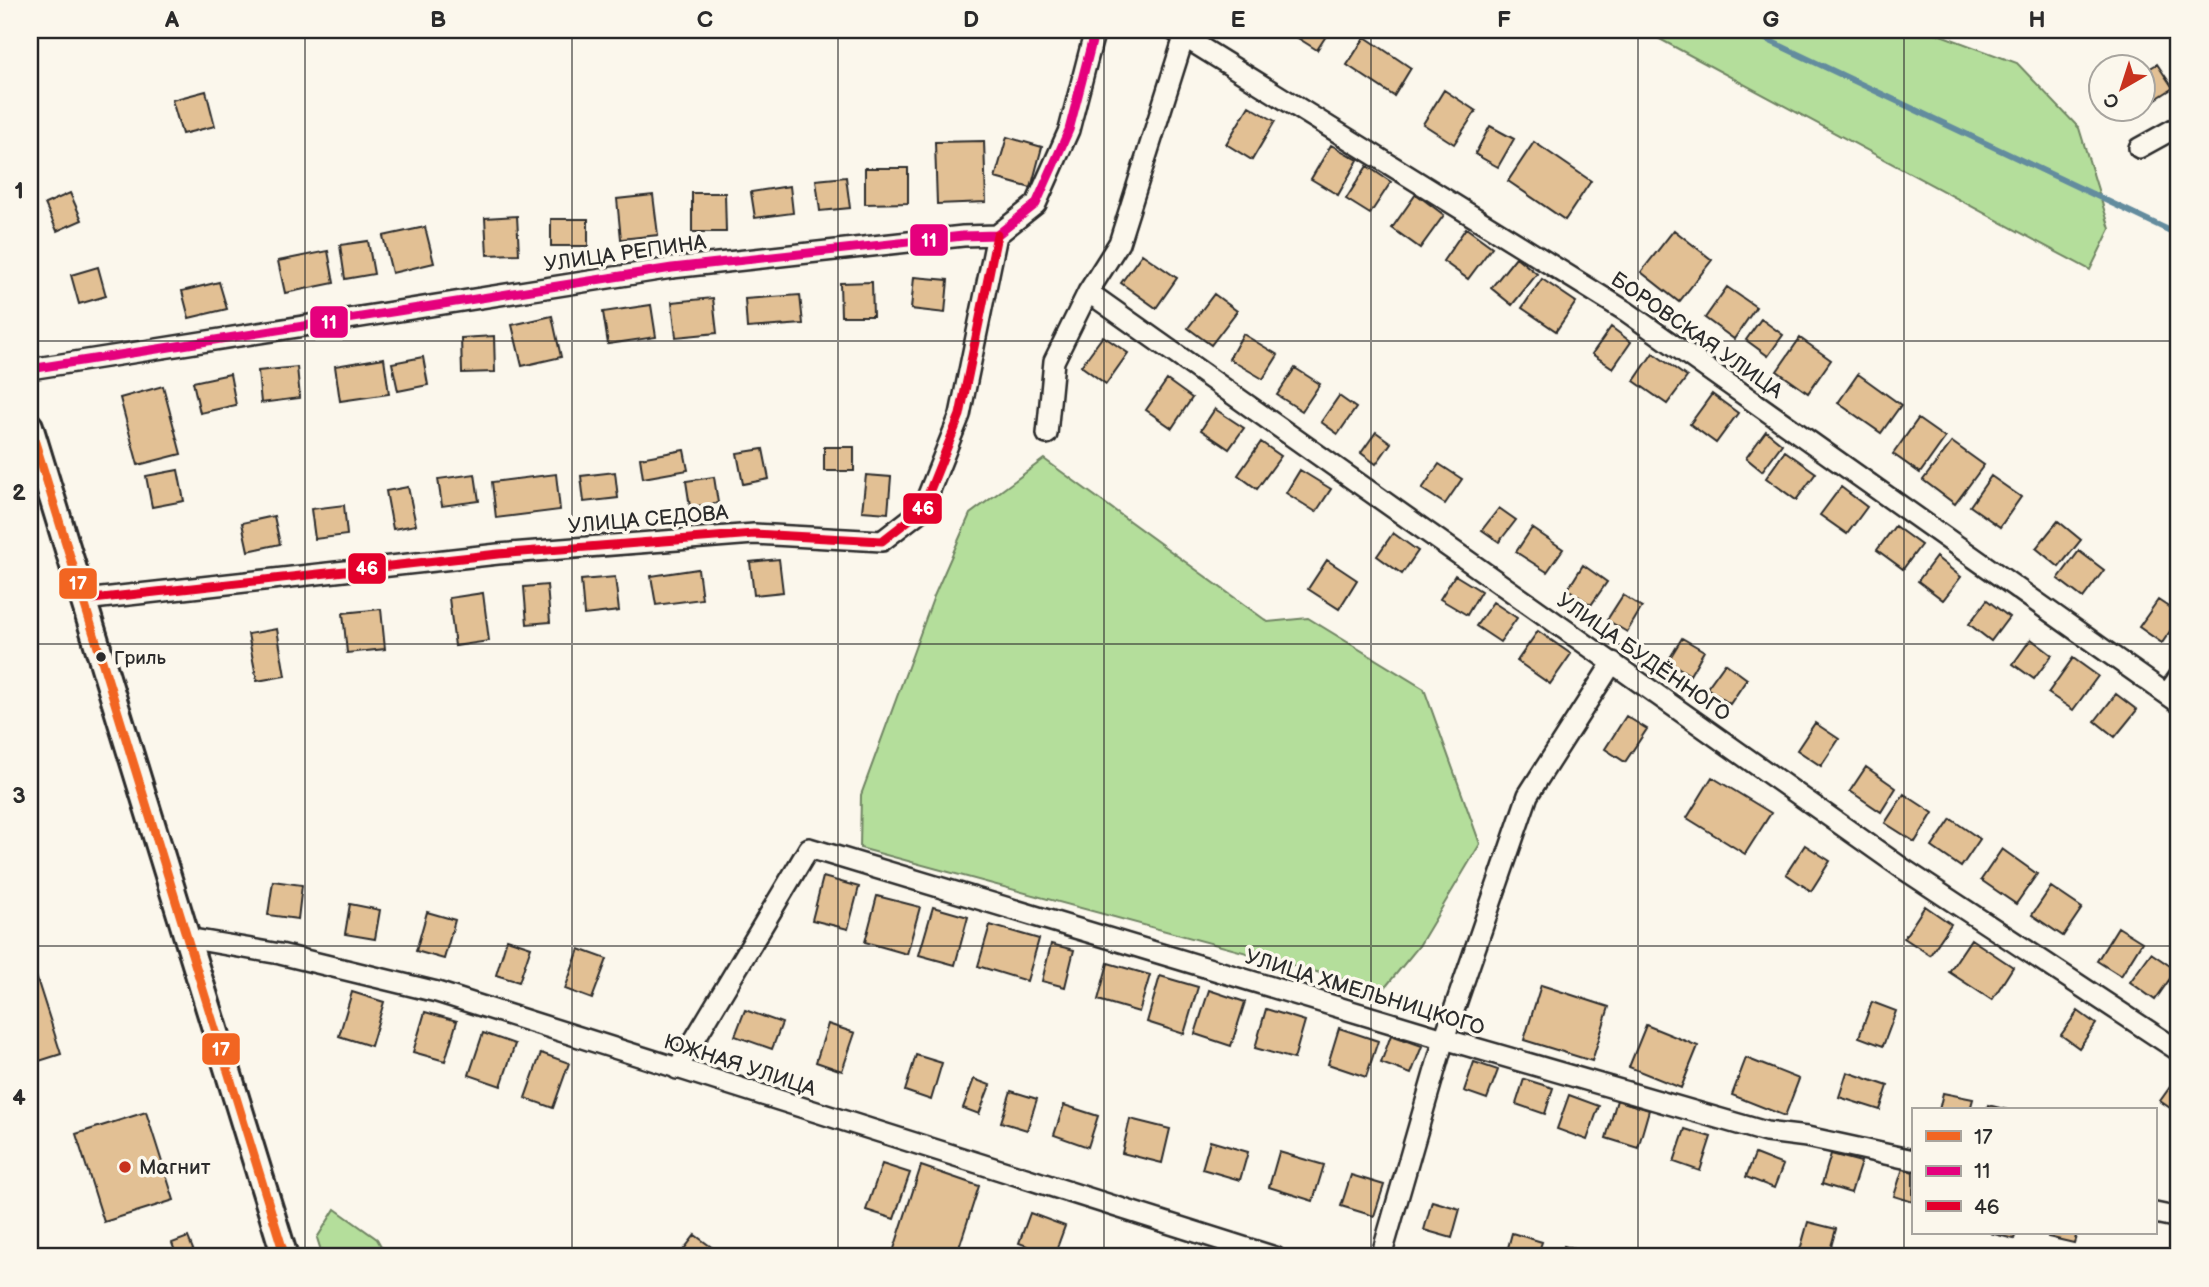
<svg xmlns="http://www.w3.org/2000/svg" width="2209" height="1287" font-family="'Balsamiq Sans',sans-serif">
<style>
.green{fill:#b4de9b;stroke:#708463;stroke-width:2}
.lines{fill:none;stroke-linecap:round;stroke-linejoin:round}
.stream{stroke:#638c9e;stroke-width:6}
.building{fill:#e2c094;stroke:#2b2b2b;stroke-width:2}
.minor-casing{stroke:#2b2b2b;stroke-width:24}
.major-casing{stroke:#2b2b2b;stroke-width:30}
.minor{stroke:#fbf7ec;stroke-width:19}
.major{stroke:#fbf7ec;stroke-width:24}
.bus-1-casing{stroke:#fbf7ec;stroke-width:14}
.bus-2-casing{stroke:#fbf7ec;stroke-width:14}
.bus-3-casing{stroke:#fbf7ec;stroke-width:14}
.bus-1{stroke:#f26522;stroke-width:9}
.bus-2{stroke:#e5007d;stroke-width:9}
.bus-3{stroke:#e4002b;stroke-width:9}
.grid{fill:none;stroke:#2b2b2b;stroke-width:2;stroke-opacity:0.55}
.bus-dot{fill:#2b2b2b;stroke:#fbf7ec;stroke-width:2.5}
.poi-dot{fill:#c8321e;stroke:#fbf7ec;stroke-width:2.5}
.labels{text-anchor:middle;stroke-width:7;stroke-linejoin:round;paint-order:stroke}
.bus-label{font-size:19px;fill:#2b2b2b;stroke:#fbf7ec;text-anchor:start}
.street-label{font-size:21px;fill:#2b2b2b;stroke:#fbf7ec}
.poi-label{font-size:21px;fill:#2b2b2b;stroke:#fbf7ec;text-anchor:start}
.line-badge{stroke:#fbf7ec;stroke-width:2.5}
.badge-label{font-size:19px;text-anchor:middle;font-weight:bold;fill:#fff}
.neatline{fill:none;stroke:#2b2b2b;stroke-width:2.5}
.grid-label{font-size:23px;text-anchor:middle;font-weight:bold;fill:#2b2b2b}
</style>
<rect width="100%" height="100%" fill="#fbf7ec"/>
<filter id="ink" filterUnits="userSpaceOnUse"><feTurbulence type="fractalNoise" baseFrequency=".0143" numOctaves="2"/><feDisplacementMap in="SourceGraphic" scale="14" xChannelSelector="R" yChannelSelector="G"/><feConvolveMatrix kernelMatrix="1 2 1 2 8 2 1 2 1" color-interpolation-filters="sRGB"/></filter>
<g filter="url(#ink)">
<path class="green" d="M1643,30H1927L2017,63L2079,128L2110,229L2090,270Z
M1044,459L1268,622L1308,618L1424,689L1480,844L1419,946L1383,990L860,848L861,795L934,596L970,514Z
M335,1209L377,1239L386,1255L385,1257H323L317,1238Z"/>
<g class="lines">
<path class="stream" d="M1747,30L2179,235"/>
</g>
<path class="building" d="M1285,30H1330L1317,50Z
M1365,37L1411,68L1394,96L1347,65Z
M2157,64L2173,88L2142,108V73Z
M30,83L37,100L30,103Z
M1444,90L1476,111L1454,144L1423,124Z
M206,91L215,126L182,134L172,100Z
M1249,106L1275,121L1252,160L1226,144Z
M1490,126L1514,139L1498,167L1475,154Z
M1007,137L1042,147L1031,188L995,178Z
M984,141L986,202L937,204L935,142Z
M1534,142L1591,181L1565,220L1508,181Z
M1331,145L1358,160L1338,195L1311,179Z
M1367,166L1391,182L1370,214L1346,199Z
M865,168H908V203L865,204Z
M846,177L850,208L820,211L816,180Z
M790,186L793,213L755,218L751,192Z
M70,193L82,220L57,231L45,204Z
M692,193H725L726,232H692Z
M1416,194L1444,215L1420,248L1392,228Z
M653,195L658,235L621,239L617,199Z
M517,216L519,254L487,255L485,218Z
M551,219H588V246H551Z
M425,227L434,263L392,273L383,236Z
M1466,228L1492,247L1468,279L1443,261Z
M1674,230L1712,260L1679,302L1641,272Z
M368,241L374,274L345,279L340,245Z
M328,251L334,283L285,293L278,261Z
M1142,254L1177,278L1156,308L1121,283Z
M1516,257L1537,274L1512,305L1491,288Z
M98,267L106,296L79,304L71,275Z
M914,277L948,280L945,313L911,309Z
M1542,279L1576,302L1556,331L1522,308Z
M219,282L227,309L189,318L182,291Z
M872,282L873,316H841L840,283Z
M1727,287L1756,307L1734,339L1705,318Z
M1214,294L1237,311L1211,345L1188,328Z
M800,295L803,324L747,328L745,299Z
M713,298L717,333L676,337L672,302Z
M651,305L656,337L608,344L603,312Z
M552,316L561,357L522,366L512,325Z
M1761,319L1783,335L1768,356L1746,340Z
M1611,327L1631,342L1613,368L1592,354Z
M1243,334L1278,355L1263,379L1229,359Z
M494,336L495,372L462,373L461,338Z
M1103,336L1128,353L1106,384L1081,366Z
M1800,338L1831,360L1808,393L1777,371Z
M1653,353L1687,377L1667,404L1634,381Z
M423,357L428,385L398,391L392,363Z
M384,358L389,394L340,401L335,366Z
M297,367L300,398L261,403L258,371Z
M1295,368L1320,384L1302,411L1277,395Z
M230,374L236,405L200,413L193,382Z
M1858,374L1901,405L1881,433L1838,403Z
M1167,380L1192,398L1172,428L1146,410Z
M163,386L181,454L138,465L120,398Z
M1712,394L1738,413L1716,443L1690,424Z
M1339,396L1356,408L1338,434L1321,422Z
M1215,409L1244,428L1229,449L1201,430Z
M1918,419L1945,438L1920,473L1893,454Z
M1766,431L1782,444L1762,471L1746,458Z
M1376,432L1391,443L1376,464L1361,453Z
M1261,442L1281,456L1257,489L1238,475Z
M1952,442L1984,465L1955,504L1923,480Z
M824,447H854V471H824Z
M763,449L769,479L743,484L737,453Z
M684,450L688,470L643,478L640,458Z
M1785,451L1816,473L1796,500L1766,478Z
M1439,464L1462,479L1445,504L1422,489Z
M178,470L184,501L152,507L146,476Z
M1300,470L1331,489L1316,512L1286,493Z
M615,472L618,498L584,502L581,476Z
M475,474L479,501L442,506L438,479Z
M556,474L560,510L496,518L492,482Z
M866,475L891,477L888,513L862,511Z
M1991,476L2021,497L2000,527L1970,506Z
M714,477L718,503L690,507L686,481Z
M408,487L416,525L393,529L386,491Z
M1841,487L1867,507L1847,534L1820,515Z
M344,505L347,535L315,539L311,509Z
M1499,508L1516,520L1499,542L1482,530Z
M274,516L280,544L248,551L242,523Z
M2058,521L2081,540L2059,567L2036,548Z
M1895,526L1921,545L1903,569L1877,550Z
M1532,528L1563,549L1547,572L1516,552Z
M1393,533L1418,551L1402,574L1377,556Z
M2079,551L2104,570L2083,598L2058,579Z
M1936,557L1961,577L1943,600L1918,581Z
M779,559L783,592L754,595L750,562Z
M1327,560L1357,580L1339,609L1308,589Z
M1583,565L1607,582L1591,605L1568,589Z
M698,569L702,599L656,605L651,576Z
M1455,575L1481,591L1467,615L1440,599Z
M615,577L619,611L584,615L581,580Z
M547,585L550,622L527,624L524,587Z
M483,593L489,641L455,646L449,598Z
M1623,595L1642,607L1627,632L1607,620Z
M1987,600L2009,617L1991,641L1969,624Z
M2158,600L2179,614V618L2162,643L2139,627Z
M1493,602L1517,618L1500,642L1476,626Z
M381,609L385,649L347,653L343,613Z
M277,629L285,676L257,681L248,634Z
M1538,631L1571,654L1550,684L1517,661Z
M1682,638L1704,651L1690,675L1668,661Z
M2031,639L2052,655L2034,679L2013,664Z
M2073,658L2098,676L2073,710L2048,693Z
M1725,663L1747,679L1730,704L1707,688Z
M2116,694L2137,710L2115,737L2095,721Z
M1626,716L1647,729L1625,762L1605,749Z
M1815,723L1839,739L1821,766L1797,750Z
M1866,767L1896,788L1881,812L1850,791Z
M1712,777L1771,813L1745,854L1687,818Z
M1904,794L1933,813L1915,842L1885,823Z
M1951,819L1980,839L1961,867L1932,847Z
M1805,845L1830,861L1811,891L1786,874Z
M2002,849L2037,874L2016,904L1981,880Z
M823,877L859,887L848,929L812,920Z
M273,881L302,885L298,919L268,915Z
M2051,887L2082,908L2063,936L2032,915Z
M877,896L920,907L907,954L865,942Z
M350,904L380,910L375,939L345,934Z
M1925,906L1951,924L1930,955L1904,938Z
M933,907L968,917L955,965L919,955Z
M427,912L455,920L444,959L416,951Z
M990,925L1039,939L1027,981L978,966Z
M2118,927L2142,942L2121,976L2097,961Z
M507,939L531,947L519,982L496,975Z
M1971,939L2013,967L1992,1000L1949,972Z
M1051,944L1074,950L1065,987L1042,981Z
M579,949L607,959L592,999L565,989Z
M2151,953L2176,970L2155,1000L2130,982Z
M30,957L61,1054L30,1064Z
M1108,963L1150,975L1139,1012L1098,1000Z
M1160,976L1198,987L1184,1034L1147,1022Z
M1541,985L1609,1007L1592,1061L1524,1040Z
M1209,990L1245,1002L1231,1046L1195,1034Z
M352,992L384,1002L371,1046L339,1036Z
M1872,1002L1896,1011L1883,1046L1859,1037Z
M1266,1009L1305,1021L1294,1059L1255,1048Z
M745,1010L782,1023L772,1049L735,1036Z
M2078,1011L2096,1024L2079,1048L2061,1035Z
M425,1012L457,1021L445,1061L413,1052Z
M828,1024L855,1033L842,1071L816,1062Z
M1646,1025L1698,1046L1681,1088L1629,1067Z
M1339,1028L1378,1041L1366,1077L1328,1064Z
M483,1033L515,1044L501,1086L469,1075Z
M1391,1035L1422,1046L1411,1074L1381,1063Z
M541,1053L569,1063L553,1108L525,1098Z
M916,1055L942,1063L931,1100L905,1091Z
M1746,1058L1799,1079L1785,1116L1732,1095Z
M1474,1062L1498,1070L1487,1099L1464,1091Z
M1847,1072L1888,1086L1880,1110L1839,1097Z
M974,1079L990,1085L979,1114L963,1108Z
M1524,1079L1553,1088L1545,1114L1516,1104Z
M2175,1080L2179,1083V1107L2176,1112L2160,1101Z
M1011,1091L1037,1099L1027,1130L1001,1122Z
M1943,1093L1973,1099L1970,1110H1939Z
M1569,1095L1599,1106L1587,1140L1557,1129Z
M1617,1100L1649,1110L1638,1148L1606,1138Z
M1064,1105L1098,1116L1088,1147L1054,1135Z
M1988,1105L2008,1110H1987Z
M146,1112L174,1200L104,1222L76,1134Z
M1130,1119L1170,1129L1162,1163L1122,1153Z
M1685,1129L1711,1137L1700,1171L1674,1162Z
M1210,1141L1248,1152L1240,1180L1202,1169Z
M1279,1152L1324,1165L1313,1201L1269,1187Z
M1755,1154L1783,1165L1774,1188L1746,1177Z
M1831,1154L1861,1162L1851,1193L1822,1184Z
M882,1164L910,1173L894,1219L866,1210Z
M921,1166L979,1186L956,1257H909L893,1252Z
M1903,1168L1913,1172V1202L1894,1196Z
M1351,1175L1384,1185L1374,1216L1341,1206Z
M1432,1201L1460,1209L1452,1238L1424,1230Z
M1030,1213L1065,1226L1054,1256L1019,1243Z
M1808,1222L1836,1229L1828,1257H1798Z
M1512,1233L1542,1242L1537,1257H1514L1506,1255Z
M1990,1233H2016L2014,1239Z
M2049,1233H2077L2074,1243L2048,1237Z
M695,1235L725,1257H678Z
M188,1237L196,1257H177L172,1243Z
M1564,1246L1594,1255L1593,1257H1560Z
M1121,1248L1144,1256V1257H1118Z
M2150,1251L2175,1257H2149Z"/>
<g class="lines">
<defs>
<path id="minor" d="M1173,30L1627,312L2179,703
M2139,148L2179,126
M1088,292L1902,868L2179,1051
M30,369L672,268L963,236L997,235L1036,204L1069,130L1095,30
M1047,434L1054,361L1088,292L1119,243L1184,37
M84,600L498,554L754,534L882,541L922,510L960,415L997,235
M2167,694L2179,677
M187,938L280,954L437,992L1275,1257
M677,1069L809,848L1444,1039L1766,1132L1807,1137L1913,1160
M2155,1213L2179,1218
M1381,1257L1444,1039L1528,795L1613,662"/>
<path id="major" d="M30,426L285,1257"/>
</defs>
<use href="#minor" class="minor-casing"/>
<use href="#major" class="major-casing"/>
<use href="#minor" class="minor"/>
<use href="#major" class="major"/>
<defs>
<path id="bus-1" d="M30,426L285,1257"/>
<path id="bus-2" d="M30,369L672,268L963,236L997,235L1036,204L1069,130L1095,30"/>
<path id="bus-3" d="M84,600L498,554L754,534L882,541L922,510L960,415L997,235"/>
</defs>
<use href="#bus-1" class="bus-1-casing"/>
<use href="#bus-2" class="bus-2-casing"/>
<use href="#bus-3" class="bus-3-casing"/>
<use href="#bus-1" class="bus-1"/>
<use href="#bus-2" class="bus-2"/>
<use href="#bus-3" class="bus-3"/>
</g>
</g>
<path class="grid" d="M305,30V1257M572,30V1257M838,30V1257M1104,30V1257M1371,30V1257M1638,30V1257M1904,30V1257M30,341H2179M30,644H2179M30,946H2179"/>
<circle class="bus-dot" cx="101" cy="657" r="6"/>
<circle class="poi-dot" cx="125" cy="1167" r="7"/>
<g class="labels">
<g class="bus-label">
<text x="114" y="664">Гриль</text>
</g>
<g class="street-label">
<text transform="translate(625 253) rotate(-8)" y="7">УЛИЦА РЕПИНА</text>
<text transform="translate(1697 335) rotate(35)" y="7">БОРОВСКАЯ УЛИЦА</text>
<text transform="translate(648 519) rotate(-5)" y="7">УЛИЦА СЕДОВА</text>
<text transform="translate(1644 657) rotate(35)" y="7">УЛИЦА БУДЁННОГО</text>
<text transform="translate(1365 992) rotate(17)" y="7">УЛИЦА ХМЕЛЬНИЦКОГО</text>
<text transform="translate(740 1065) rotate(18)" y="7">ЮЖНАЯ УЛИЦА</text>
</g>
<g class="poi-label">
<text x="139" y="1174">Магнит</text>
</g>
</g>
<g class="line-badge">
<rect x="909" y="223" width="40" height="34" rx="7" fill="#e5007d"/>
<rect x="309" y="305" width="40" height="34" rx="7" fill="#e5007d"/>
<rect x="902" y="492" width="41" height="33" rx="7" fill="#e4002b"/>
<rect x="347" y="552" width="40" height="33" rx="7" fill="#e4002b"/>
<rect x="58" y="567" width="40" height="33" rx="7" fill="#f26522"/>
<rect x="201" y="1032" width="40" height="34" rx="7" fill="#f26522"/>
</g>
<g class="badge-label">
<text x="929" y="247">11</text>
<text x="329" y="329">11</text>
<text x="923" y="515">46</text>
<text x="367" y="575">46</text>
<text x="78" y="590">17</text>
<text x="221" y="1056">17</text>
</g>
<rect width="2209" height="1287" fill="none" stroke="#fbf7ec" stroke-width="77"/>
<rect x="1912" y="1108" width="245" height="126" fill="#fbf7ec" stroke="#a8a59f" stroke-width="2"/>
<rect x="1926" y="1131" width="35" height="10" fill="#f26522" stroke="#a8a59f" stroke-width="2"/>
<text x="1974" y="1144" font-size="21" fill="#2b2b2b">17</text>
<rect x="1926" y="1166" width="35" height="10" fill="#e5007d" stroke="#a8a59f" stroke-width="2"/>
<text x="1974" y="1178" font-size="21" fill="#2b2b2b">11</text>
<rect x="1926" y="1201" width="35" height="10" fill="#e4002b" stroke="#a8a59f" stroke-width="2"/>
<text x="1974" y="1214" font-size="21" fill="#2b2b2b">46</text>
<g transform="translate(2122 88) rotate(219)"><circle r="33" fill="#fbf7ec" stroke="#a8a59f" stroke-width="2"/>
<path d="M0-5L12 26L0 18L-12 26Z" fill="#c8321e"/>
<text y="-10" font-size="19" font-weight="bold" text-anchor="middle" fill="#2b2b2b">С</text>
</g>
<rect x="38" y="38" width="2132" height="1210" class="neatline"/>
<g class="grid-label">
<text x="172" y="27">A</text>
<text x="438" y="27">B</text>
<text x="705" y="27">C</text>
<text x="971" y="27">D</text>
<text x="1238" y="27">E</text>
<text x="1504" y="27">F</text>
<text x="1771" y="27">G</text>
<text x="2037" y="27">H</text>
<text x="19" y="198">1</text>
<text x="19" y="500">2</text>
<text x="19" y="803">3</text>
<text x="19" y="1105">4</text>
</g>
</svg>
